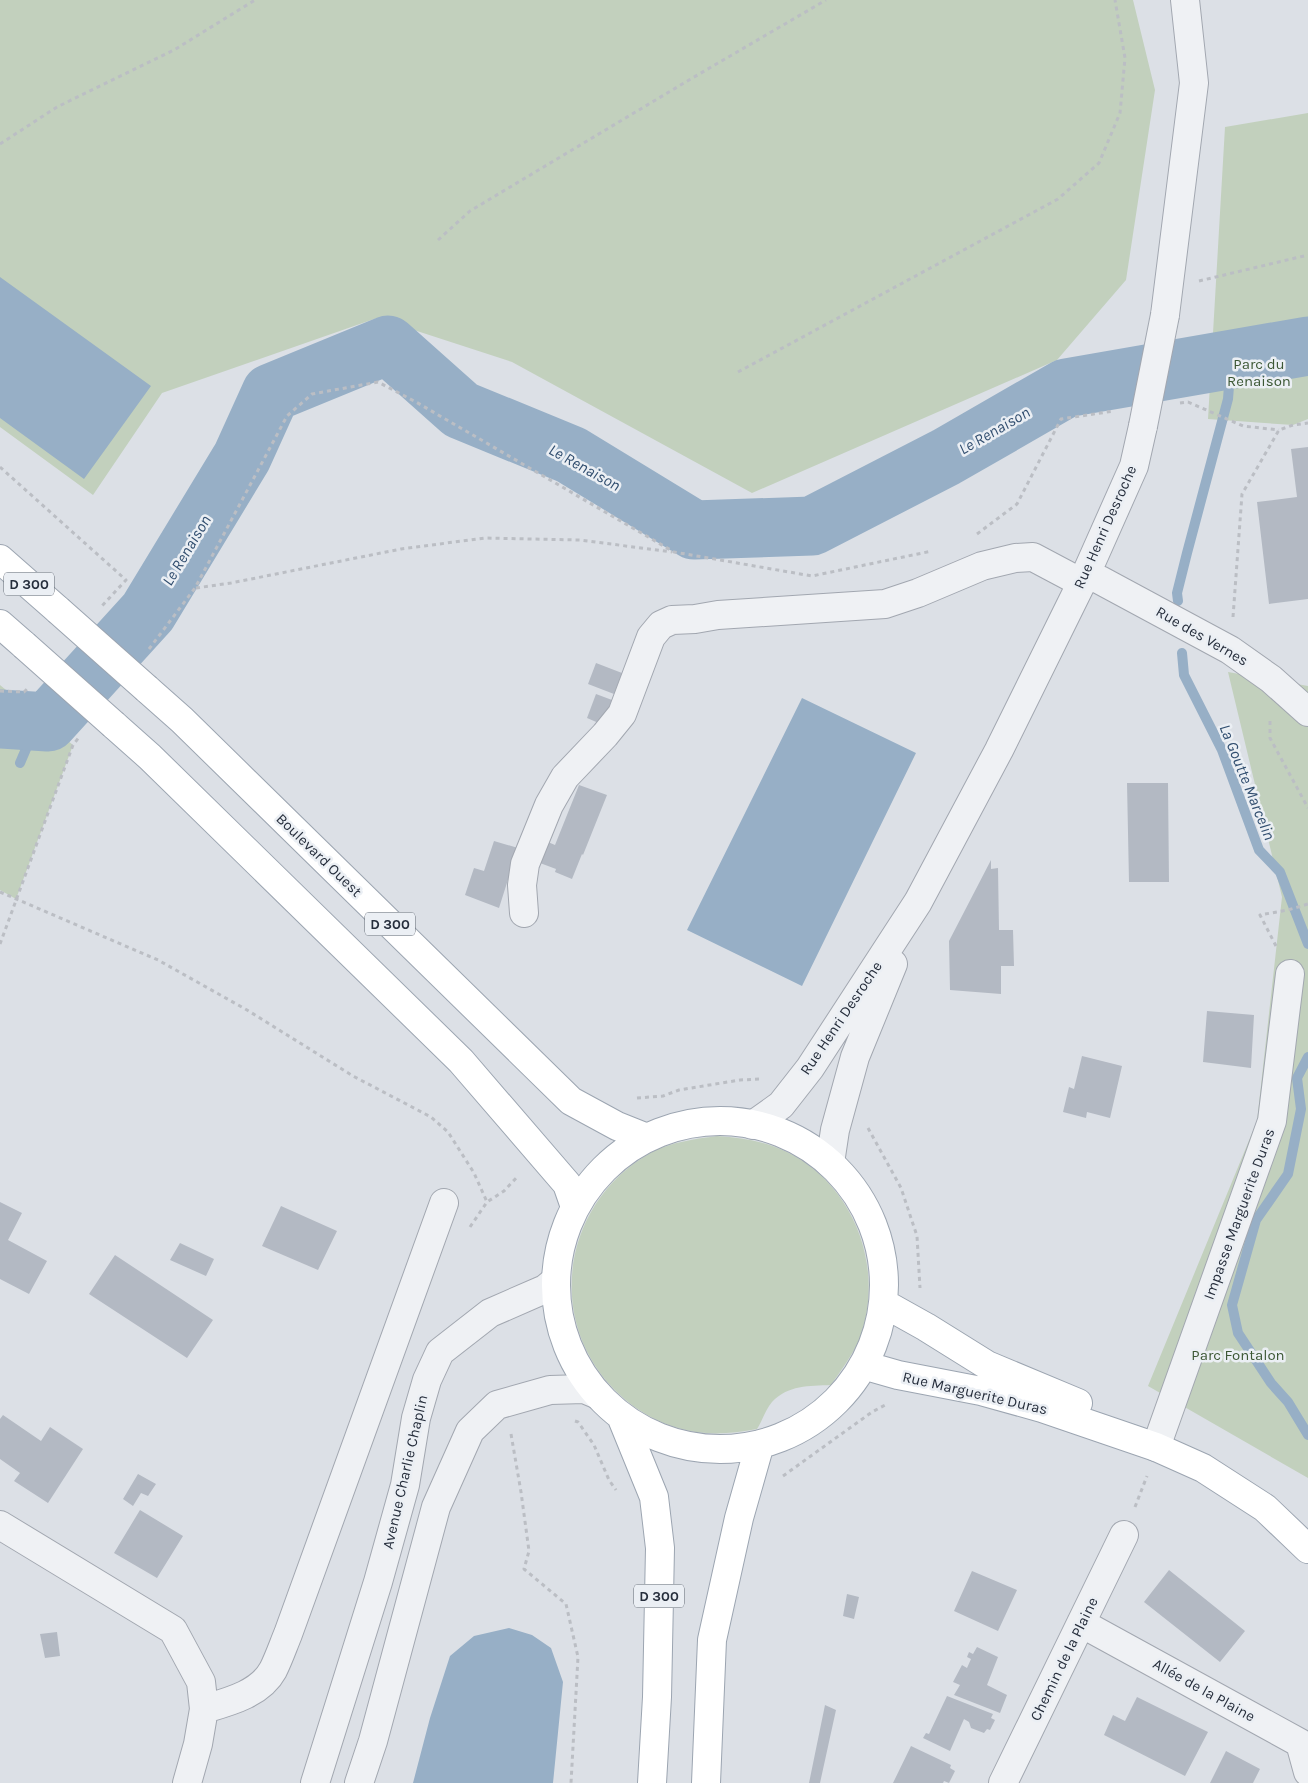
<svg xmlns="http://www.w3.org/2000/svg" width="1308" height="1783" font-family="Karla,sans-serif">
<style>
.green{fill:#c2d0bd}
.water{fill:#97afc6}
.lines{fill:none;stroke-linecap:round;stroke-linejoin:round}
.stream{stroke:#97afc6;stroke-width:10}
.river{stroke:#97afc6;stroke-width:59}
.building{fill:#b3b9c3}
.minor-casing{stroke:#a2a7b0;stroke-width:30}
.major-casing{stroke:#9ca5b1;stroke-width:30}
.path{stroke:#bbbec4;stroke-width:3;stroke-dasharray:4 4;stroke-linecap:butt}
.minor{stroke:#eff1f4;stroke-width:28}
.major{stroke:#fff;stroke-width:28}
.minor-bridge-casing{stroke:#a2a7b0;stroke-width:30;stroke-linecap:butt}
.major-bridge-casing{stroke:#9ca5b1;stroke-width:30;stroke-linecap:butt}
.minor-bridge{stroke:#eff1f4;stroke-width:28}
.major-bridge{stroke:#fff;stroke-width:28}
.labels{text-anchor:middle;stroke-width:5;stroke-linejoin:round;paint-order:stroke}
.shield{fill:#ebeff4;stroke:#616873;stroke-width:1}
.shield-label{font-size:14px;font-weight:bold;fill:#262e3c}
.park-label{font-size:15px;fill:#3b5734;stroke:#ebeff4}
.street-label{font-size:15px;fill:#262e3c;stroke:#ebeff4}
.water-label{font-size:16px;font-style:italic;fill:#314e6f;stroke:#ebeff4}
</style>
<rect width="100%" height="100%" fill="#dce0e6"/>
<path class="green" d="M0,0H1133L1155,90L1126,280L1057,360L752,493L512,362L377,318L162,393L93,495L0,427Z
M1308,113V419L1293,425L1208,419L1225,127Z
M1228,672L1308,686V1478L1148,1386L1257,1121L1282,897Z
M0,685L73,745L16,899L0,890Z
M717,1136C742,1138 765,1141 787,1152C855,1185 886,1270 859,1340C852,1356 841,1370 831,1385C809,1386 788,1385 772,1402C766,1409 762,1421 757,1429C730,1434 705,1436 678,1428C657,1422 636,1410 620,1395C543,1324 561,1202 652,1152C672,1142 695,1139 717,1136Z"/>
<path class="water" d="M0,277L151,386L84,479L0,418Z
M802,698L916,753L802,986L687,930Z
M509,1628L532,1635L551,1648L563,1682L553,1783H413L430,1718L450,1656L474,1636Z"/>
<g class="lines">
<path class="stream" d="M1178,601L1177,593L1187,553L1228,399L1231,360
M1182,653L1184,675L1222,750L1259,850L1280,872L1308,944
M1,719L26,749L20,763
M1308,1057L1297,1078L1301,1109L1288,1174L1256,1220L1232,1305L1238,1333L1271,1383L1288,1402L1308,1435"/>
<path class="river" d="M0,719L48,722L148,612L242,457L271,393L388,345L461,410L571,455L694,530L812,526L946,457L1066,388L1308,346"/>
</g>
<path class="building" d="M1308,447V599L1269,604L1257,502L1297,497L1291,449Z
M596,663L622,673L614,694L588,684Z
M596,694L612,700L601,724L587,718Z
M1127,783H1168L1169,882H1129Z
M579,785L607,795L583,855L582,854L572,879L555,872L556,869L540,863L548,842L555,845Z
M494,841L518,848L499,908L465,895L474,868L484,871Z
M991,860V869L998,868L999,930H1013L1014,966H1001V994L950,990L949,941Z
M1207,1011L1254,1015L1251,1068L1203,1062Z
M1082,1056L1122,1066L1110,1118L1087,1112L1086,1118L1063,1112L1069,1087L1074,1089Z
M0,1202L22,1213L8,1240L47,1261L29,1294L0,1279Z
M281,1206L337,1231L318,1270L262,1246Z
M180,1243L214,1259L206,1276L170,1260Z
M115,1255L213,1320L187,1358L89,1294Z
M3,1415L41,1441L50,1427L83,1449L48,1503L14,1481L20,1473L0,1459V1419Z
M138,1474L156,1484L148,1496L141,1493L133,1506L123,1499Z
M140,1510L183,1536L157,1578L114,1553Z
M1169,1570L1245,1631L1220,1662L1144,1602Z
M972,1571L1017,1590L998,1631L954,1611Z
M847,1594L859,1597L854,1619L843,1616Z
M57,1632L60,1656L45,1658L40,1634Z
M977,1647L998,1657L987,1685L1007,1695L1000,1713L954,1695L960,1685L953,1682L962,1665L967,1668L971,1659L967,1657L969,1652L973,1654Z
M947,1696L993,1714L991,1718L995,1720L990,1730L987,1729L984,1733L971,1728L969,1722L964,1719L950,1751L923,1738L926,1733L929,1734Z
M1137,1697L1208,1732L1185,1776L1104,1735L1113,1715L1125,1721Z
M825,1705L836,1710L820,1783H809Z
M911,1746L951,1765L950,1768L955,1771L949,1783L944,1781L943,1783H893Z
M1226,1751L1260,1769L1253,1783H1210Z"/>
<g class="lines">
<defs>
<path id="minor" d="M1165,315L1194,83L1185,0
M1086,574L1100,580L1230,650L1271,679L1308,712
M524,913L522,885L525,864L549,805L565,777L605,735L622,714L651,637L661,625L672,620L695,619L718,615L885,604L918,593L982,566L1015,558L1033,557L1082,583
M753,1125L781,1105L810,1068L918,902L999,750L1086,574L1134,466L1143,426
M830,1163L835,1130L855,1057L893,964
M1156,1447L1272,1121L1290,974
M0,1525L173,1630L201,1682L204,1709L198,1744L187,1783
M1081,1623L1300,1743L1308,1772
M204,1709C228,1702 260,1694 273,1670C279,1658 283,1646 288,1634L444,1203
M315,1783L378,1582L405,1485L416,1418L427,1380L440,1352L490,1313L545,1289L556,1280
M359,1783L373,1741L436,1507L470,1431L497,1405L550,1390L584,1389L598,1395
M1003,1783L1124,1535"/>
<path id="major" d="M0,559L58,610
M0,624L24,645
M147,689L182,720L571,1101L617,1126L647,1138
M114,725L150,757L461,1061L567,1184L575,1207
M556 1285a164 164 0 1 1 328 0a164 164 0 1 1-328 0Z
M883,1303L926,1327L987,1365L1078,1403
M863,1365L898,1375L981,1391L1042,1408L1156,1447L1203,1468L1265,1508L1308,1549
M621,1416L654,1497L660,1548L657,1697L652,1783
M706,1783L712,1640L739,1518L760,1444"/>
</defs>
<use href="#minor" class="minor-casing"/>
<use href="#major" class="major-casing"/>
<path class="path" d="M0,144L57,107L174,50L255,0
M438,240L470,211L689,80L826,0
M1199,281L1308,255
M738,372L1058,199L1099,163L1120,113L1125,58L1115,0
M1180,403L1188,402L1243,426L1279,430
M0,467L126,580L101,607
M977,534L1017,504L1061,419L1114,411
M196,588L231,583L401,549L485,538L580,540L672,552
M1233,617L1242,494L1279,430L1293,425L1308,423
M149,649L195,588L287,416L312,394L378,382L416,402L674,552L812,576L932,551
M0,691L24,692L28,688
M1270,721V738L1308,808
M0,892L158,960L247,1010L353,1076L431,1117L448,1132L474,1173L487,1202
M0,944L73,745L80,736
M1276,946L1260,915L1288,910L1308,904
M637,1098L663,1096L679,1090L740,1080L761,1079
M868,1128L901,1188L917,1236L920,1288
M470,1227L487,1202L504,1191L518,1176
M575,1421L578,1422L594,1445L609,1480L616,1490
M511,1434L521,1492L529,1551L524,1569L566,1604L578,1657L571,1783
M783,1476L872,1412L887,1404
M1135,1507L1147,1476"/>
<use href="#minor" class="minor"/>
<use href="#major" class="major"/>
<defs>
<path id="minor-bridge" d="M1143,426L1165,315"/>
<path id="major-bridge" d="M58,610L147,689
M24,645L114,725"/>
</defs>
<use href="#minor-bridge" class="minor-bridge-casing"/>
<use href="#major-bridge" class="major-bridge-casing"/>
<use href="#minor-bridge" class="minor-bridge"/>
<use href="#major-bridge" class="major-bridge"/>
</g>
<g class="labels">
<g class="shield">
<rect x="4" y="572.5" width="50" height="23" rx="4"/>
<rect x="365" y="912.5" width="50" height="23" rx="4"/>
<rect x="634" y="1584.5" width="50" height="23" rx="4"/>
</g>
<g class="shield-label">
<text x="29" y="589">D 300</text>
<text x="390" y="929">D 300</text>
<text x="659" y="1601">D 300</text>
</g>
<g class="park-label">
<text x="1259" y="369">Parc du<tspan x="1259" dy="17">Renaison</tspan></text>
<text x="1238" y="1360">Parc Fontalon</text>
</g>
<g class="street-label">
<text transform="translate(1105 527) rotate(-66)" y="5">Rue Henri Desroche</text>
<text transform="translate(1202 636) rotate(30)" y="5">Rue des Vernes</text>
<text transform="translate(319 855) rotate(44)" y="5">Boulevard Ouest</text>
<text transform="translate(841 1018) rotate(-56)" y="5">Rue Henri Desroche</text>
<text transform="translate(1239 1214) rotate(-70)" y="5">Impasse Marguerite Duras</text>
<text transform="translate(975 1393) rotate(13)" y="5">Rue Marguerite Duras</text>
<text transform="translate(405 1472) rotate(-77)" y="5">Avenue Charlie Chaplin</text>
<text transform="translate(1064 1659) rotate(-64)" y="5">Chemin de la Plaine</text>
<text transform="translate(1204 1690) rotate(29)" y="5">Allée de la Plaine</text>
</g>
<g class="water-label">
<text transform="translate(994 430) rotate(-30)" y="6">Le Renaison</text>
<text transform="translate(585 467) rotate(29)" y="6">Le Renaison</text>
<text transform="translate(186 550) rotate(-59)" y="6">Le Renaison</text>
<text transform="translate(1248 782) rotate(68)" y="6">La Goutte Marcelin</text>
</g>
</g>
</svg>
